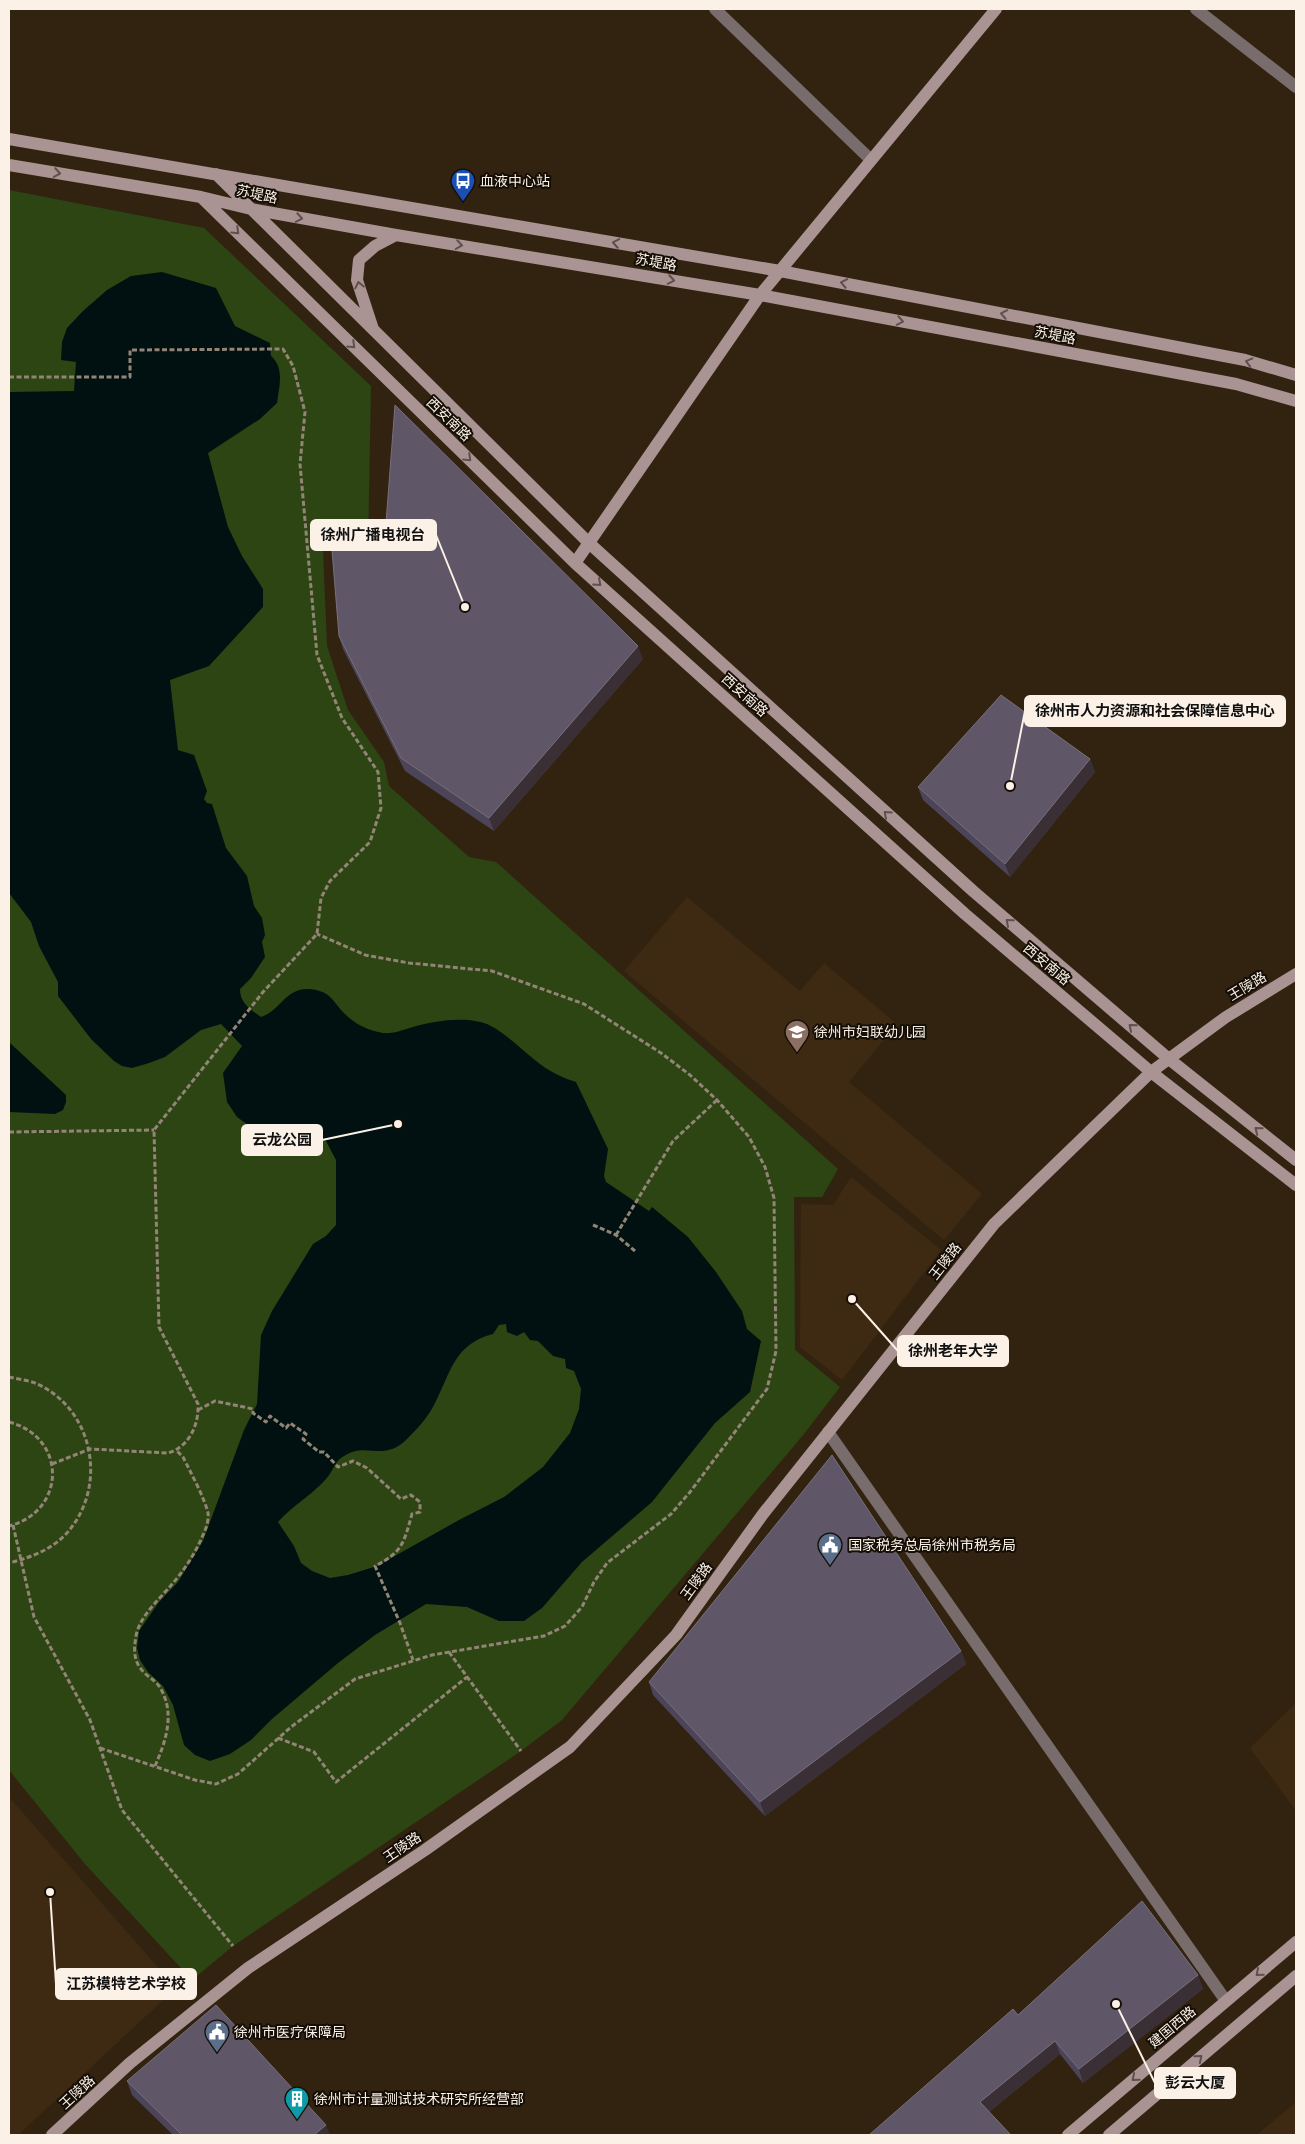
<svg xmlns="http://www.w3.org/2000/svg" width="1305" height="2144" font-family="'Open Sans','Noto Sans SC',sans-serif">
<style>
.built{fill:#3e2a12}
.green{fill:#2d4512}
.water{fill:#011112;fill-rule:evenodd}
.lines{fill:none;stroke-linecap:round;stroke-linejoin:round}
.path{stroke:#928576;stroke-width:3;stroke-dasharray:5 2.5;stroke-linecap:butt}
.street{stroke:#796c6c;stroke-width:12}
.secondary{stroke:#a99393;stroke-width:12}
.wall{fill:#4c4458}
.shaded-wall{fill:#3a2f35}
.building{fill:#5f5767;stroke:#786f7b}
.oneway{stroke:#5e504c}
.labels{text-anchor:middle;stroke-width:4;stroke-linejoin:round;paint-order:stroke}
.poi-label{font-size:14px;fill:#fcf1e6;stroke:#140e06;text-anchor:start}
.street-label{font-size:14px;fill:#fcf1e6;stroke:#140e06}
.leader{fill:none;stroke:#fcf1e6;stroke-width:2}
.callout-dot{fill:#fcf1e6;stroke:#140e06;stroke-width:2}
.callout{fill:#fcf1e6;stroke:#fcf1e6;stroke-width:2}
.callout-label{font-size:15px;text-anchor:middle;font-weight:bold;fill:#111}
</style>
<rect width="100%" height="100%" fill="#322311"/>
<path class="built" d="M687,897L800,991L824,963L897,1024L849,1082L982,1194L944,1240L624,971Z
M851,1177L941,1250L842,1380L800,1347L801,1204L833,1205Z
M1296,1703V1811L1250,1748Z
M9,1797L176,1988L18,2135H9Z
M1296,2102V2135H1257Z"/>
<path class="green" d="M9,190L204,228L371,386L368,547L323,550L327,646L348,710L384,762L389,786L469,857L496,862L838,1169L822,1197H794L795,1350L840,1387L804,1434L562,1720L521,1751L233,1946L192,1980L85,1864L9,1770Z"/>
<path class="water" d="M162,272L216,288L235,326L270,343L271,356C285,368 279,387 277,403L260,419L208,453L228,527L242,556L263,589V607L209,666L170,680L178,750L194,755L207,791L204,799L207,803L212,804L226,848L247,876L254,906L262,918L265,935L262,942L265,957L251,978L240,989C240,1003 250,1009 261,1017C279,1012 285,989 307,989C332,990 332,1002 346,1015C356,1025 370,1031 383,1033C394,1034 403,1030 413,1027C435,1021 469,1015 491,1026C515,1039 534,1064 558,1075C564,1078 570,1080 576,1082L608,1149L604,1176L606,1182L649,1211L652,1207L688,1237L716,1272L742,1311L747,1329L761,1341L750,1392L715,1423L652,1502L582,1562L542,1608L524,1621H499L467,1607L426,1604L375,1635L338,1663L272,1719L251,1740L230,1754L210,1761L195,1755L184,1745L173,1705L163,1686L148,1672L140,1660L137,1648L139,1631L159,1602L178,1582L203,1541L244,1430L257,1404L261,1335L272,1311L313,1244L326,1236L336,1225V1160L326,1141L313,1134L275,1136L248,1125L237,1117L227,1102L223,1073L242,1046L221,1024L201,1030L165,1057L149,1063L132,1068L122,1066L114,1061L91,1039L58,996V982L39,946L31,922L9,893V392L74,391L76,362L61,360L62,342L67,328L83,311L107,290L131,276ZM506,1324L507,1332L517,1336L524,1332L530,1340L538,1341L553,1356L565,1359L566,1368L574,1371L581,1389L579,1409L570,1433L543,1467L504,1497L459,1520L377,1566L348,1575L330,1578L312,1571L301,1563L294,1546L278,1522C292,1506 312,1495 326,1479C332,1473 334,1463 341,1458C366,1439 382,1464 407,1439C417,1429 429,1416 435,1403C451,1372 454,1344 493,1334L499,1325Z
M9,1042L66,1095V1102L63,1110L55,1114L9,1112Z"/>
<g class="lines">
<path class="path" d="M9,377H130V350L283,349L293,366L305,412L300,464L317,655L342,718L378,772L381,808L370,842L330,881L321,898L317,934L263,992L154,1130L159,1327L198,1404C199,1425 189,1447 168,1453L90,1449L52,1464
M9,1132L154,1130
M593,1225L616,1235L635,1251
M616,1235L673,1141L717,1100
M9,1377C17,1379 27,1380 35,1383C94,1408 109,1487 66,1534C51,1550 29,1558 9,1563
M198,1410L215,1401L253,1409V1413L266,1422L270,1416L286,1428L290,1423L306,1434L303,1439L319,1452H324L338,1467L353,1461L367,1468L401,1499L411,1495L420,1502V1512L412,1514C404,1542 403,1552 375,1566L400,1623L413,1660
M9,1422C67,1437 67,1511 9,1526
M13,1525L34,1617L90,1720L122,1810L233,1946
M449,1652L521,1751
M278,1738L314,1752L336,1782L467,1677
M100,1748L195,1780L216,1784L238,1774L291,1727L355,1679L432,1655L544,1636L565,1626L582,1607L594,1582L607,1563L671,1514L690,1492L767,1389L776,1351L774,1198L765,1167L749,1137L717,1100L690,1075L661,1053L584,1004L492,971L409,963L365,955L317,934
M155,1766C166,1741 176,1712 159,1686C156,1682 152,1679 148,1676C134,1665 133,1653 136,1636C140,1615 160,1599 173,1583C185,1569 196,1552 203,1535C206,1529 209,1520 208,1513C205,1499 190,1471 183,1457L177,1451"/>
<path class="street" d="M715,9L871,160
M1196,9L1296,87
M828,1432L1226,2001"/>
<path class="secondary" d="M9,139L780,271L1245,360L1296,375
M9,165L201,197L251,209L396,235L760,295L1236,384L1296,401
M216,174L589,543L973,891L1169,1059L1296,1160
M201,197L575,563L965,914L1151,1072L1296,1185
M373,329L357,280L359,260L375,246L396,235
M575,563L760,295L996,9
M52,2135L130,2063L248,1968L425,1850L570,1747L676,1635L763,1514L994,1224L1151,1072L1226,1017L1296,974
M1068,2135L1296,1942
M1109,2135L1296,1976"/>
</g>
<path class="wall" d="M339,636L643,659L494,831L405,771L343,649Z
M1090,759L1095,772L1010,877L923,800L918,787Z
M961,1651L966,1664L765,1816L653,1695L649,1682Z
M1198,1975L1203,1989L1083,2083L1060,2054L989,2112L869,2135L1018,2015Z
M127,2081L330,2135H173L132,2095Z"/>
<path class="shaded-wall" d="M638,646L643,659L494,831L489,818Z
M1090,759L1095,772L1010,877L1005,864Z
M961,1651L966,1664L765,1816L760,1802Z
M1198,1975L1203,1989L1083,2083L1079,2069Z
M1055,2041L1060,2054L985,2115L980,2102Z
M326,2125L330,2135H314Z"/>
<path class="building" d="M395,405L638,646L489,818L401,758L339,636L332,550L385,536Z
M1001,695L1090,759L1005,864L918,787Z
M832,1455L961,1651L760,1802L649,1682Z
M1142,1901L1198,1975L1079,2069L1055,2041L980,2102L1011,2135H869L1013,2009L1018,2015Z
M216,2005L326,2125L314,2135H182L127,2081Z"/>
<defs><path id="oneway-chevron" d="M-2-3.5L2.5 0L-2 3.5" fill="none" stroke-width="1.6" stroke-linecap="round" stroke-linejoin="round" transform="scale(1.25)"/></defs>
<g class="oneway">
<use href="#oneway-chevron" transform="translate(57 173) rotate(10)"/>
<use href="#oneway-chevron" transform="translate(299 218) rotate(10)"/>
<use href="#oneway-chevron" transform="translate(236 231) rotate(44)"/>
<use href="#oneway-chevron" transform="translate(616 243) rotate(-170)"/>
<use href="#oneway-chevron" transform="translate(459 245) rotate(9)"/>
<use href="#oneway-chevron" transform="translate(671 280) rotate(10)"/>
<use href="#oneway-chevron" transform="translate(844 283) rotate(-169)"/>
<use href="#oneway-chevron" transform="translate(359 285) rotate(-102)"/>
<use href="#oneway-chevron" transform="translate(1004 314) rotate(-169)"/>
<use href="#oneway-chevron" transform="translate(900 321) rotate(11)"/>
<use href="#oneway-chevron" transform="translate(352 345) rotate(44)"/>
<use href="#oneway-chevron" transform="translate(1249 362) rotate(-165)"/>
<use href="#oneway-chevron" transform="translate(468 458) rotate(44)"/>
<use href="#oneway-chevron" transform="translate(598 583) rotate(42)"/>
<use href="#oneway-chevron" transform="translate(887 814) rotate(-138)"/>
<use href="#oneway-chevron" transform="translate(1009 922) rotate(-139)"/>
<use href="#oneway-chevron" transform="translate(1132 1027) rotate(-139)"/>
<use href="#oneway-chevron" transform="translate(1258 1130) rotate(-141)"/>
<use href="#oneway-chevron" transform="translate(1259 1973) rotate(140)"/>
<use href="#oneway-chevron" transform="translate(1199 2058) rotate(-40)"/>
<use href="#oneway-chevron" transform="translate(1135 2078) rotate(140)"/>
</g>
<defs>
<symbol id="bus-pin" viewBox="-11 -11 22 30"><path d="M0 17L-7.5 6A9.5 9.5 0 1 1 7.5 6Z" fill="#1a4fb4" stroke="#140e06"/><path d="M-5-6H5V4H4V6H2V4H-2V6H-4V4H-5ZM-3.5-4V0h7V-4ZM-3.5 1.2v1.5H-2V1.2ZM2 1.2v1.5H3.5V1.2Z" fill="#fff"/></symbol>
<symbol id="school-pin" viewBox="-11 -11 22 30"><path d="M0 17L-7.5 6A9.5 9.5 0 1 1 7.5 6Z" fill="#8d6e63" stroke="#140e06"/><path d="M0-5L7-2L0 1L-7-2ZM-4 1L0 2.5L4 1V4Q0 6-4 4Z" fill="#fff"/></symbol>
<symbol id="civic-pin" viewBox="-11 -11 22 30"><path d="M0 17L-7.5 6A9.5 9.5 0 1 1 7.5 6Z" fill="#5c6f8a" stroke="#140e06"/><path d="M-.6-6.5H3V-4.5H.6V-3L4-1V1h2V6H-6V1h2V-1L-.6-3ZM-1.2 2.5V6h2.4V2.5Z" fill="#fff"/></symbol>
<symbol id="building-pin" viewBox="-11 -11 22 30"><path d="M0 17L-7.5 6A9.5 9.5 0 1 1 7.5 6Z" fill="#0f9aa8" stroke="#140e06"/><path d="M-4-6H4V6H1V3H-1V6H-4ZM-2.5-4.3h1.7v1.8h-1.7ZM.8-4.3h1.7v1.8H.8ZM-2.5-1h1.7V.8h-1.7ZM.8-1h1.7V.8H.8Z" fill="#fff"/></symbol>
</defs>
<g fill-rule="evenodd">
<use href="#bus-pin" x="449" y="167" width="28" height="38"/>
<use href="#school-pin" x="783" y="1018" width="28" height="38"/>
<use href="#civic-pin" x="816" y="1531" width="28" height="38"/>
<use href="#civic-pin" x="203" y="2018" width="28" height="38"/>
<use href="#building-pin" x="283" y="2085" width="28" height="38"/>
</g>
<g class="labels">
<g class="poi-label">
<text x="480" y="186">血液中心站</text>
<text x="814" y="1037">徐州市妇联幼儿园</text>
<text x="848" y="1550">国家税务总局徐州市税务局</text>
<text x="234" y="2037">徐州市医疗保障局</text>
<text x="314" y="2104">徐州市计量测试技术研究所经营部</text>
</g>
<g class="street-label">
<text transform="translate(257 194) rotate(12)" y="5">苏堤路</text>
<text transform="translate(656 262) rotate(10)" y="5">苏堤路</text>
<text transform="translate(1055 335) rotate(11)" y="5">苏堤路</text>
<text transform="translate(449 419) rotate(44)" y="5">西安南路</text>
<text transform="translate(745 695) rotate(42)" y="5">西安南路</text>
<text transform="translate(1047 964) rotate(40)" y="5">西安南路</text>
<text transform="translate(1247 986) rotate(-31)" y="5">王陵路</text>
<text transform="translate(945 1261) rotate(-52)" y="5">王陵路</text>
<text transform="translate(696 1581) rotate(-54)" y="5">王陵路</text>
<text transform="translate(402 1847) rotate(-34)" y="5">王陵路</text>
<text transform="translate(1172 2027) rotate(-40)" y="5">建国西路</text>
<text transform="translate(77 2092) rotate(-43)" y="5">王陵路</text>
</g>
</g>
<path class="leader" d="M465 607L436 535M1010 786L1025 711M398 1124L322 1140M852 1299L898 1351M50 1892L56 1984M1116 2004L1155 2083"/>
<g class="callout-dot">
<circle cx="465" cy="607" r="5"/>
<circle cx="1010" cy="786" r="5"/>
<circle cx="398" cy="1124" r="5"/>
<circle cx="852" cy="1299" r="5"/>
<circle cx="50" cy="1892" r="5"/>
<circle cx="1116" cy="2004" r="5"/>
</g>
<g class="callout">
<rect x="311" y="520" width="125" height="30" rx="5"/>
<rect x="1025" y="696" width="260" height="30" rx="5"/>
<rect x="242" y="1125" width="80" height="30" rx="5"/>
<rect x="898" y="1336" width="110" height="30" rx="5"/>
<rect x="56" y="1969" width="140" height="30" rx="5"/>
<rect x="1155" y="2068" width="80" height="30" rx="5"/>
</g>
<g class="callout-label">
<text x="373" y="540">徐州广播电视台</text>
<text x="1155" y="716">徐州市人力资源和社会保障信息中心</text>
<text x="282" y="1145">云龙公园</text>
<text x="953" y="1356">徐州老年大学</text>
<text x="126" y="1989">江苏模特艺术学校</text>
<text x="1195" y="2088">彭云大厦</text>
</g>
<rect width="1305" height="2144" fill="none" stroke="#fcf1e6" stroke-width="20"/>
</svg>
